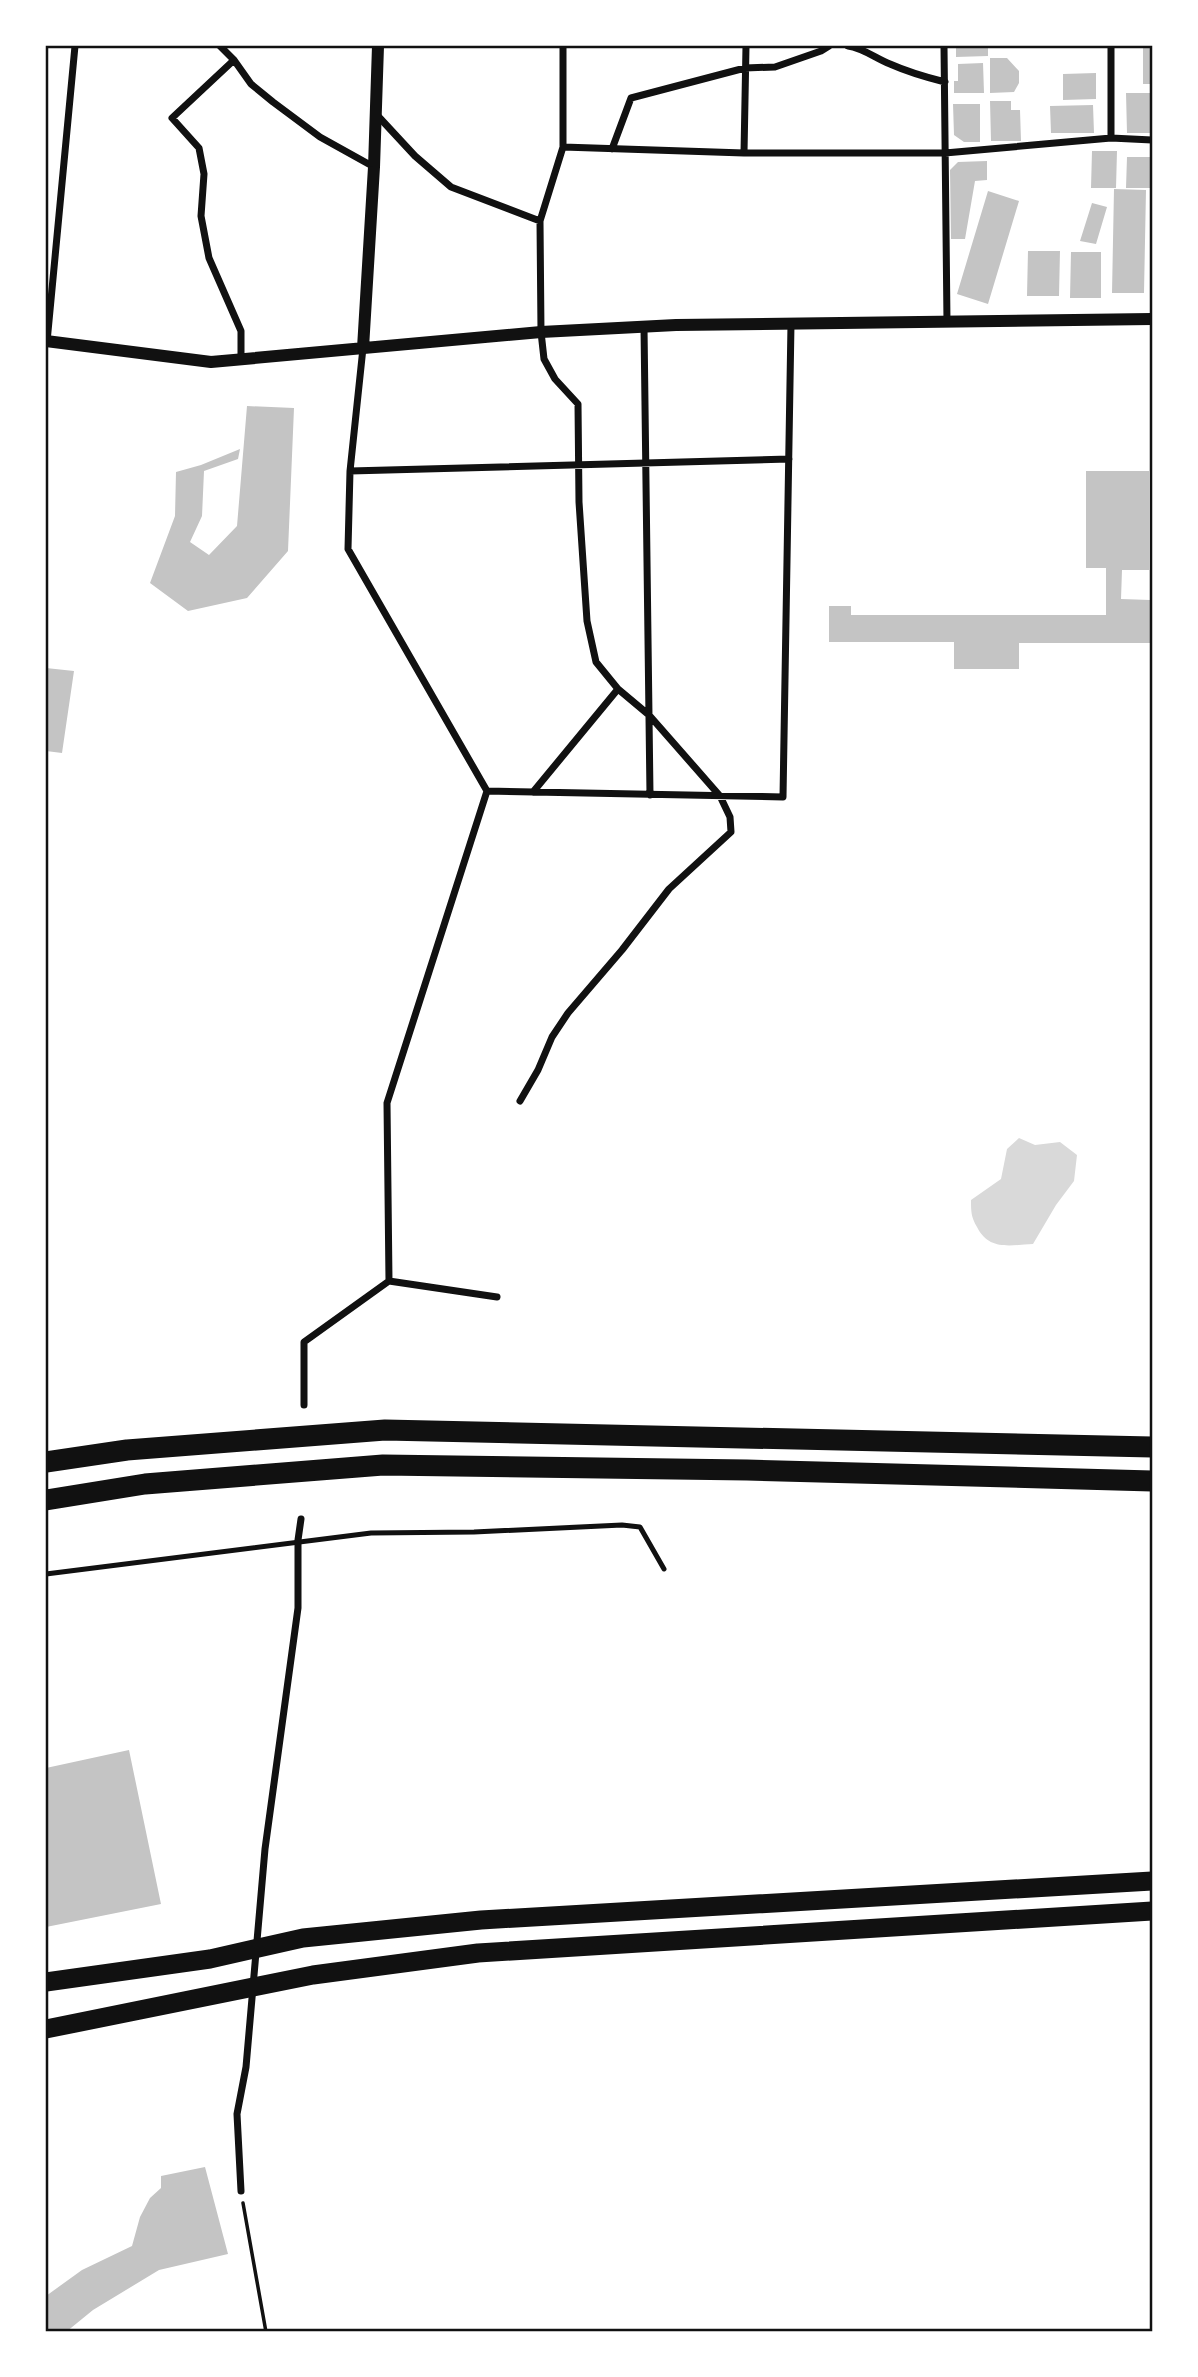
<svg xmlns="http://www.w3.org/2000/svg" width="1198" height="2377" font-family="Helvetica,sans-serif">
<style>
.water{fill:#d9d9d9}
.building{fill:#c4c4c4}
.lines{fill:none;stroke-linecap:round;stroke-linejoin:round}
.path{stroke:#111;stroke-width:3.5}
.service{stroke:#111;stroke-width:5}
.minor{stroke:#111;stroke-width:7}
.tertiary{stroke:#111;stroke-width:12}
.trunk{stroke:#111;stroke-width:19}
.motorway{stroke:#111;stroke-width:21}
.neatline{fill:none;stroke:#111;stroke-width:2.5}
</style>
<rect width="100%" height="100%" fill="#fff"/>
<path class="water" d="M1019,1138L1035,1145L1060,1142L1077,1155L1074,1181L1056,1205L1033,1244C1010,1245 989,1251 977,1227C971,1217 971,1211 971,1200L1001,1179L1007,1149Z"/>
<path class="building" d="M956,46H988V56L956,57Z
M1143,46H1152V84H1143Z
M990,58H1007L1019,71V83L1014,92L990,93Z
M983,63L984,93H954V81H958V64Z
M1096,73V99L1063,100V74Z
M1126,93H1152V133H1127Z
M990,101H1011V110H1020L1021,141H991Z
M953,104H980V142H964L954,135Z
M1093,105L1094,133H1051L1050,106Z
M1092,151H1117L1116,188H1091Z
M1127,157H1152V188H1126Z
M987,161V180L975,181L965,239H951L950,170L958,162Z
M1114,189L1146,190L1144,293H1112Z
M988,191L1019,201L988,304L957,294Z
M1092,203L1107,207L1096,244L1080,241Z
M1028,251H1060L1059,296H1027Z
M1071,252H1101V298H1070Z
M247,406L294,408L288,551L247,598L188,611L150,583L175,516L176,472L201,465L240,449L238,459L204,471L202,516L190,542L209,555L237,526Z
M1086,471H1149V570H1122L1121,599L1150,600V643H1019V669H954V642H829V606H851V615H1106V568H1086Z
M46,668L74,671L62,753L46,751Z
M129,1750L161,1904L46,1927V1768Z
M205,2167L228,2254L159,2270L93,2310L66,2332H47L46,2296L82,2270L132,2246L140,2217L150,2198L161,2188V2176Z"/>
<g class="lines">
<path class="path" d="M243,2203L266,2332"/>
<path class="service" d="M46,1574L371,1533L474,1532L622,1525L640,1527L664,1569"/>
<path class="minor" d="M220,46L234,60L251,84L273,102L320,137L374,167
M848,46C863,48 875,58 890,64C908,72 925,77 945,82
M944,46L947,322
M234,60L172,118L199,148L204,174L201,216L209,258L241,331V359
M377,115L415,156L451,187L540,221
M1111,138V46
M563,147L744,153H945L1111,138L1152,140
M612,149L631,98L745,68L775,67L821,51L829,46
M744,153L746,46
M644,327L650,795
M47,342L75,46
M350,471L789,459
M487,791L783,797L791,324
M533,792L618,689
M520,1101L538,1070L552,1037L568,1013L622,950L669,889L731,832L730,817L720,796L649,715L618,689L596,662L587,621L579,502L578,404L555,379L544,359L541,332L540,221L563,147V46
M389,1281L497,1297
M304,1405V1342L389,1281L387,1103L487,791L348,549L350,471L363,348
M241,2191L237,2114L246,2067L265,1849L298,1608V1540L301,1519"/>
<path class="tertiary" d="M46,341L211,362L541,332L676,325L1152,319
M363,348L374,167L378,46"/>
<path class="trunk" d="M46,1982L210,1959L303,1938L481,1920L1152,1881
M46,2029L313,1975L478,1953L1152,1911"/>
<path class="motorway" d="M46,1462L127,1450L385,1430L1152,1447
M46,1500L145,1484L383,1465L747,1470L1152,1481"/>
</g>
<rect width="1198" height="2377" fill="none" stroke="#ffffff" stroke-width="94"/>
<rect x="47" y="47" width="1104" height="2283" class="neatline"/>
</svg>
